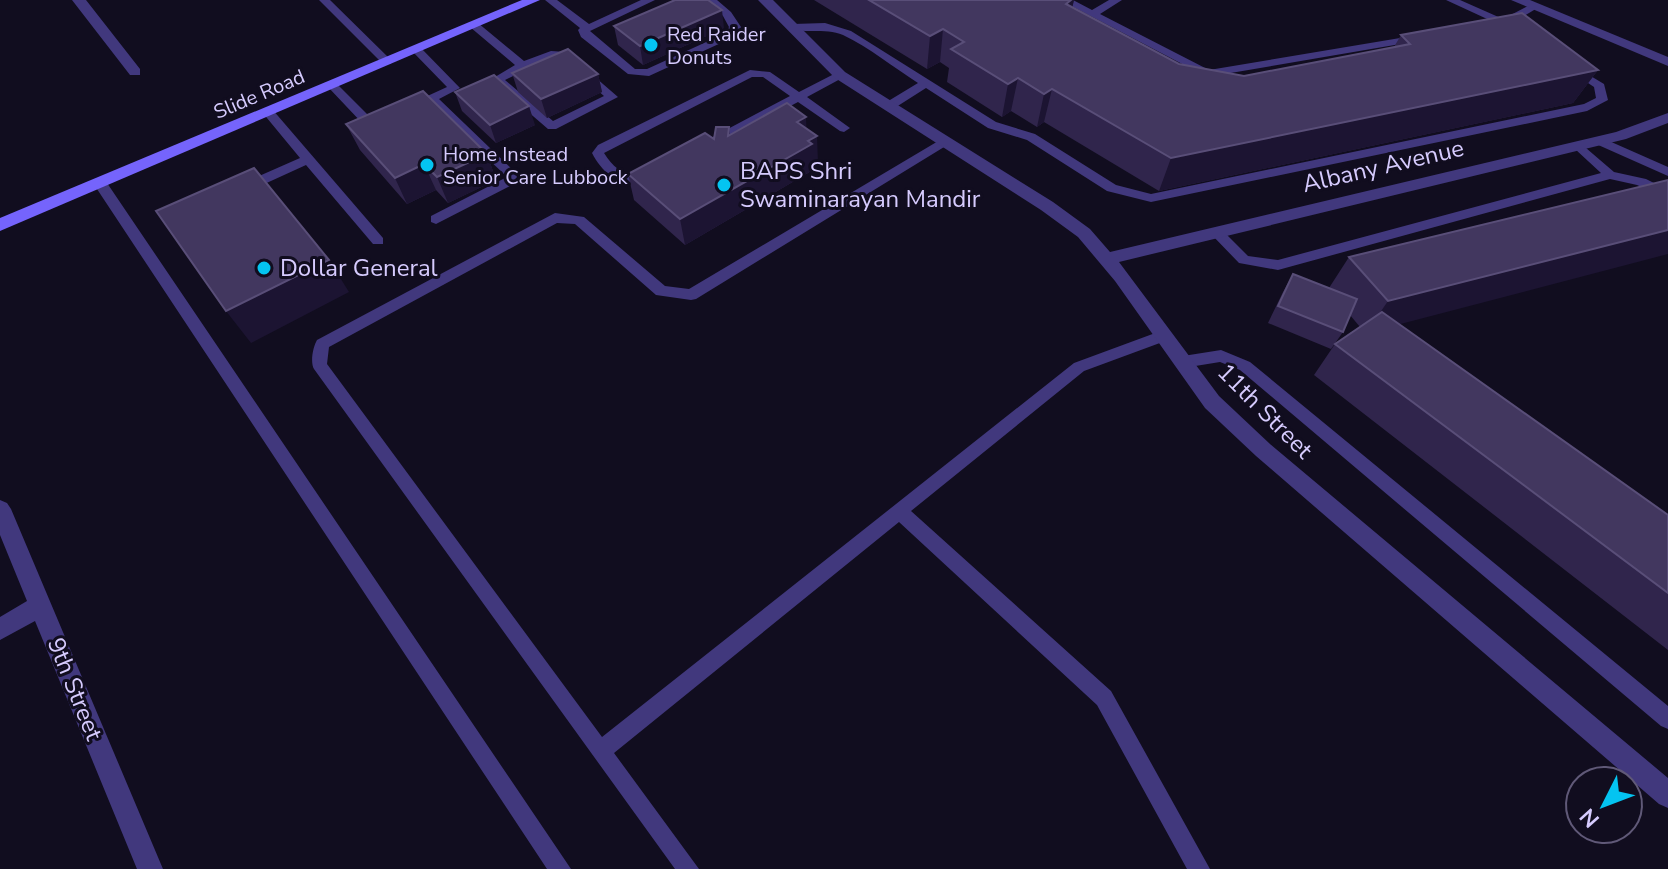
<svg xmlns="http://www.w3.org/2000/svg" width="1668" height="869" font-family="'Nunito Sans',sans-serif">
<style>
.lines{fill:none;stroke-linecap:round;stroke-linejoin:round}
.service{fill:#41387d;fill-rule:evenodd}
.minor{fill:#41387d;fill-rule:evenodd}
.tertiary{fill:#41387d;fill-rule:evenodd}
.secondary{fill:#7564fc;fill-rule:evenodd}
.wall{fill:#30254c}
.shaded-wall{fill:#1c1432}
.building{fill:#42375f;stroke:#594e78;stroke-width:2}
.poi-dot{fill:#04c4f1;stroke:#110d1f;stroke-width:3}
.labels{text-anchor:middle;stroke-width:6;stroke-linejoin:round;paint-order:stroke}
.far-poi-label{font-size:20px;fill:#d6cbfe;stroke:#110d1f;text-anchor:start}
.far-street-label{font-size:20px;fill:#d6cbfe;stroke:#110d1f}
.street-label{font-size:24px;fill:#d6cbfe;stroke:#110d1f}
.poi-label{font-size:24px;fill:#d6cbfe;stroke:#110d1f;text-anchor:start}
</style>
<rect width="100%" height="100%" fill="#110d1f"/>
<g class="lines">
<path class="service" d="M319,0H330L391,60V64H383Z
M545,0H557L589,24L641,0H655L590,31L635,69H647L726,33L729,27L723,16L709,4V0H717L731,12L741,27L734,37L649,76L628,74L581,37L578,30L580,28Z
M1060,0H1073L1092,10L1109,0H1122L1100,14L1209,70L1418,35L1424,38L1418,41L1207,77Z
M1446,0H1460L1503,19L1530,5L1539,7L1512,23L1517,27L1511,30Z
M470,23H478L524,61L551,51L566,52L618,97L556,129H548L497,85L493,79L495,77L515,65L470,27ZM553,57H559L604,96L553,121L505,80Z
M825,23L851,31L996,122L1035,134L1116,185L1151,194L1584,104L1596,98L1594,87L1570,71L1568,69L1574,66L1604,84L1608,100L1587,111L1151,202L1107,191L1027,140L988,128L926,88L893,109H885V103L918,83C894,68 869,47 843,35C825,27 800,35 787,27L793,24Z
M416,46L420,47L460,88L439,99L517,174L516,183L436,224L431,222V216L505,178V175L430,104L418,110H410V104L447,87L412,51L410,49Z
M750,70L770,72L799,92L836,73H844V77L807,97L850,128L844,132L840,131L798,102L715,146H707V140L790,96L763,77H752L604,153C615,171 628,178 648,172L654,176L653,179C625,189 605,178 592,153L598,145Z
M332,81L336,83L370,117L386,118V124H363L328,87L326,85Z
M268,108L272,109L383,238V244H373L306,165L249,191H239V185L300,158L262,112Z
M945,137L949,138V144L696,299L691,300L656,295L575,224L557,223L329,347L327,364L602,737L1074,363L1158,332H1168L1170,336L1168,340L1084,371L911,511L1111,691L1210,869H1187L1097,705L899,522L614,753L699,869H675L314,369C310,362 313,347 317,340L555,213L584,217L665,286L689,289Z
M1600,137L1668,167V176L1596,144L1594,141Z
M1579,142L1614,172L1646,179L1668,190V199L1637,185L1610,179L1278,270L1239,263L1210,233L1212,230H1222L1248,256L1278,260L1601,173L1575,149L1573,146Z
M100,179L105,180L571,869H547L95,186L94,183Z
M1221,350L1250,362L1668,706V729L1661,726L1240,370L1220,362L1183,368L1175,362L1183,356Z"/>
<path class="minor" d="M72,0H86L140,69V75H130Z
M758,0H773L845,72L1053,202L1090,229L1110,252L1616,132L1668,113V123L1626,139L1119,262L1219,396L1270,444L1668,778V808L1659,804L1256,456L1205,408L1115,281L1078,237L1041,210L835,78Z
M0,500L7,503L11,509L163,869H137L35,621L0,640V617L27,601L0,535Z"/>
<path class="tertiary" d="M1511,0H1530L1668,57V66Z"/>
<path class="secondary" d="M522,0H540L0,231V218Z"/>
</g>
<path class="wall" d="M814,0H1074L1072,8L1179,64L1244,76L1394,47L1401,35L1598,70L1573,103L1159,191L1044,122L1037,127L1011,111L1002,117L947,82L949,68L940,62L927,69Z
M614,26L724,28L643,65L618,45Z
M512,73L598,74L602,92L547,118L518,92Z
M455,92L535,125L496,143L462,111Z
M806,117V128L818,162L813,165V170L685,245L634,200L628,174L714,139L729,127L730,135Z
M346,124L487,154L496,180L448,203L436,190L407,204L360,150Z
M1668,180L1399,324L1668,515V650L1314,375L1335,344L1360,327L1350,315L1343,332L1331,349L1268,323L1283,292L1293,274L1329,288L1349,257Z"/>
<path class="shaded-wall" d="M1071,0H1074L1067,30L1066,4Z
M722,10L724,28L643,65L640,46Z
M943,29L940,62L927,69L930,36Z
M1598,70L1573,103L1159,191L1171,158Z
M598,74L602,92L547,118L541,99Z
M1018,78L1011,111L1002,117L1008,84Z
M1052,89L1044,122L1037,127L1044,94Z
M529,106L535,125L496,143L490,125Z
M806,117L807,143L797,122Z
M817,136L818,162L813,165V170L685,245L680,219Z
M487,154L496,180L448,203L437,177Z
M424,164L436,190L407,204L395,178Z
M1668,230V254L1366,333L1388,301Z
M329,260L349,292L251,343L226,311Z"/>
<path class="building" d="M675,0H708L722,10L640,46L614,26Z
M869,0H1071L1066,4L1179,64L1244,76L1410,44L1401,35L1522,13L1598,70L1171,158L1052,89L1044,94L1018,78L1008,84L951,49L964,42L943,29L930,36Z
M568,49L598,74L541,99L512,73Z
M494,75L529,106L490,125L455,92Z
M423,91L487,154L437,177L424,164L395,178L346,124Z
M787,103L806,117L797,122L817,136L808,141L812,144L680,219L628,174L705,133L714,139L716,127H729L728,136Z
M254,168L329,260L226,311L156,211Z
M1668,180V230L1388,301L1349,257Z
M1293,274L1357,299L1343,332L1278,306Z
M1382,312L1668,515V593L1335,344Z"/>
<g class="poi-dot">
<circle cx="651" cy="45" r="8"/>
<circle cx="427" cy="165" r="8"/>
<circle cx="724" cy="185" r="8"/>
<circle cx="264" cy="268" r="8"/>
</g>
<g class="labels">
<g class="far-poi-label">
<text x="667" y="41">Red Raider<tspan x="667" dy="23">Donuts</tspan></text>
<text x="443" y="161">Home Instead<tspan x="443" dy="23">Senior Care Lubbock</tspan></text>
</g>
<g class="far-street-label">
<text transform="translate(259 94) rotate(-23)" y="7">Slide Road</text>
</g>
<g class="street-label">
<text transform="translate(1383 166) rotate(-13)" y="8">Albany Avenue</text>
<text transform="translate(1265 411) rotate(45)" y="8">11th Street</text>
<text transform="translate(75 689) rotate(68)" y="8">9th Street</text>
</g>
<g class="poi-label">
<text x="740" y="179">BAPS Shri<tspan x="740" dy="28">Swaminarayan Mandir</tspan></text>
<text x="280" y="276">Dollar General</text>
</g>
</g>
<g transform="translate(1604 805) rotate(228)"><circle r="38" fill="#110d1f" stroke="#605978" stroke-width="2"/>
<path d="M0-6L14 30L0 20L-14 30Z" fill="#04c4f1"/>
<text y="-12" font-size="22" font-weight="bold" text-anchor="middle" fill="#d6cbfe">N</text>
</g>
</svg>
